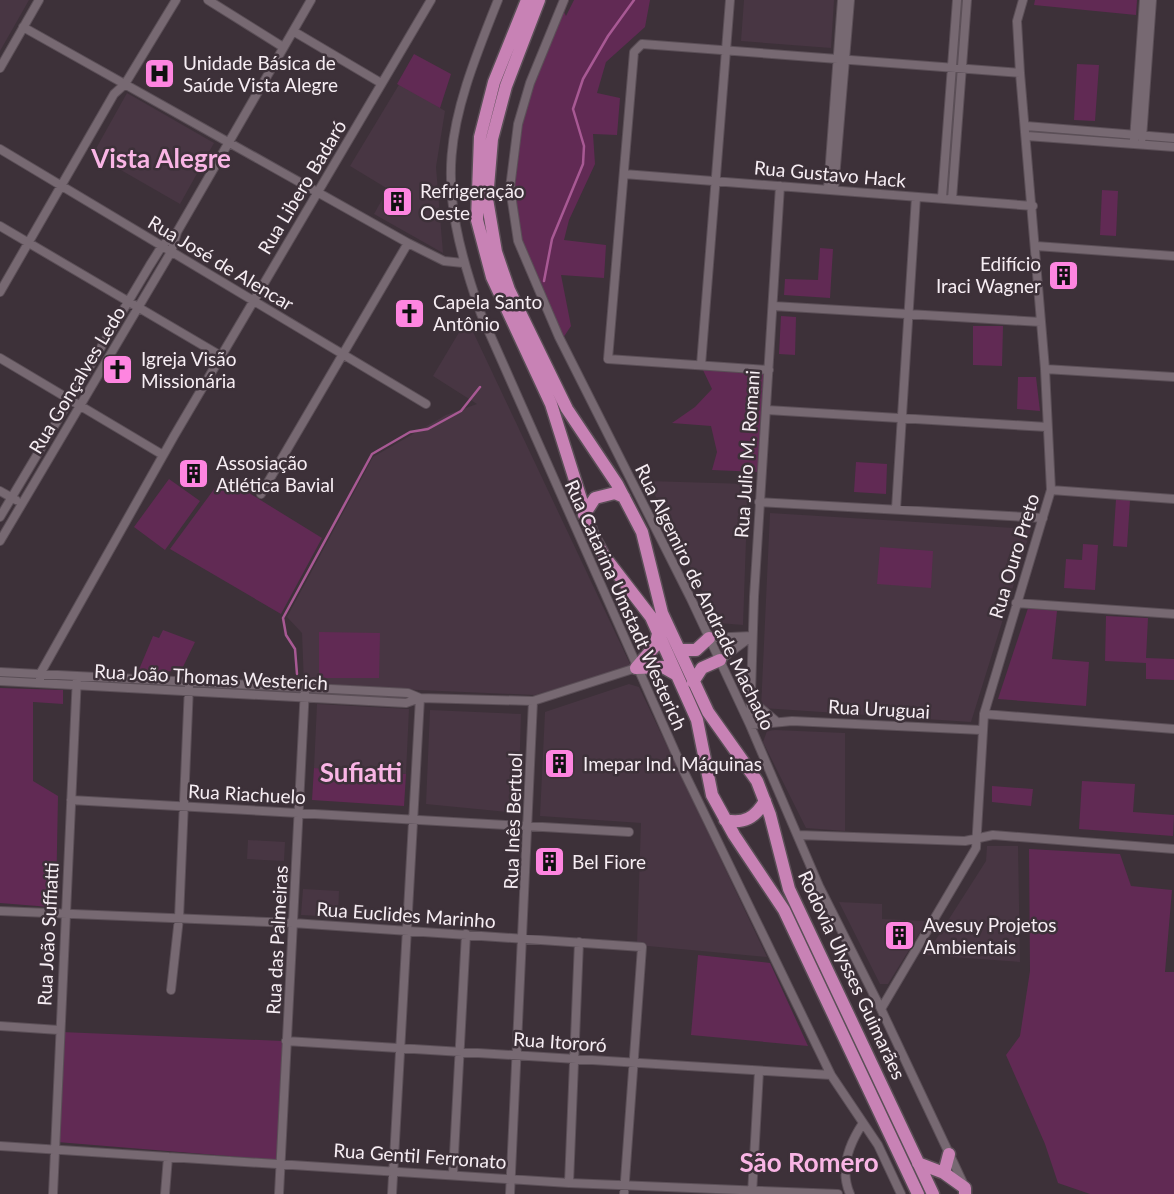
<svg xmlns="http://www.w3.org/2000/svg" width="1174" height="1194" font-family="Lato,sans-serif">
<style>
.built{fill:#483643}
.green{fill:#612a54}
.lines{fill:none;stroke-linecap:round;stroke-linejoin:round}
.stream{stroke:#a85994;stroke-width:2.5}
.minor-casing{stroke:#5b4f57;stroke-width:10}
.highway-casing{stroke:#5b4f57;stroke-width:15}
.minor{stroke:#776972;stroke-width:8}
.highway{stroke:#c882b5;stroke-width:12}
.labels{text-anchor:middle;stroke-width:5;stroke-linejoin:round;paint-order:stroke}
.poi-label{font-size:19px;fill:#f6edf3;stroke:#3d3139;text-anchor:start}
.street-label{font-size:19px;fill:#f6edf3;stroke:#3d3139}
.district-label{font-size:26px;font-weight:bold;fill:#f9b5e5;stroke:#3d3139}
</style>
<rect width="100%" height="100%" fill="#3d3139"/>
<path class="built" d="M0,0H29L0,51Z
M744,0H834L831,48L741,41Z
M400,83L445,111L436,167L443,253L374,214L388,189L350,166Z
M127,93L214,143L180,204L93,154Z
M467,319L631,666L535,695L304,685L302,633L287,617L373,457L446,415L477,404L433,376Z
M648,481L748,484L743,625L718,623Z
M770,513L1031,529L971,722L761,708Z
M629,684L639,687L767,957L637,945L641,823L540,816L545,712Z
M317,704L409,709L406,774L314,768Z
M430,710L521,714L518,813L426,804Z
M775,730L845,733V831L806,828L763,742L767,731Z
M248,840L285,842L284,861L247,859Z
M987,846H1018L1020,962L926,955L986,861Z
M303,889L339,891L338,917L301,915Z
M839,902L882,904V919L927,921L888,984H880Z"/>
<path class="green" d="M574,0H650L645,27L606,62L597,93L620,98L617,135L593,134L595,164L569,220L564,240L606,245L604,278L561,275L571,326L563,338C544,292 512,238 511,187C511,125 540,65 562,8L566,16Z
M1035,0H1137L1136,15L1034,5Z
M414,54L451,74L440,108L397,84Z
M1077,64L1099,65L1095,121L1074,120Z
M1102,190L1118,191L1116,236L1100,235Z
M820,248L833,249L830,298L784,295L785,279L818,280Z
M781,316L796,317L795,355L779,354Z
M973,326H1003L1002,366L973,365Z
M703,370L764,372L759,472L712,470L717,452L711,426L672,423L695,407L712,389Z
M1018,377H1036L1040,411L1017,409Z
M856,462L887,464L886,494L854,492Z
M223,477L322,538L281,614L170,549Z
M169,479L200,501L165,550L134,527Z
M1116,499L1130,500L1127,547L1113,546Z
M1083,544L1098,545L1095,590L1064,588L1066,559L1082,560Z
M880,547L933,551L931,588L877,584Z
M1028,608L1057,611L1052,659L1089,662L1086,706L998,699Z
M1106,616L1148,618L1146,658L1174,659V680L1146,679V663L1105,661Z
M163,630L195,642L181,671L138,672L153,636L159,638Z
M319,632L380,633L379,678H319Z
M0,688L63,690V704L33,702V781L58,796L56,899L50,907L0,903Z
M314,768L406,774L404,806L312,800Z
M1082,781L1135,784L1133,812L1174,815L1173,836L1079,829Z
M992,786L1033,789L1031,806L992,802Z
M1029,849L1120,854L1131,886L1172,890L1165,972H1174V1194H1090L1058,1183L1045,1144L1006,1055L1020,1036L1030,971Z
M698,955L770,963L808,1046L691,1035Z
M61,1032L283,1041L279,1160L57,1142Z"/>
<g class="lines">
<path class="stream" d="M544,281L552,239L583,164L584,146L573,109L583,79L608,36L634,0
M297,674L295,649L286,635L283,618L372,454L410,432L428,429L461,411L480,387"/>
<defs>
<path id="minor" d="M208,0L283,47
M498,0C445,132 433,177 481,314L684,772L831,1075L878,1145L901,1194
M564,0L530,83L518,124L510,188L518,241L559,337L691,599L750,725L819,886L881,1009L964,1185
M23,27L408,243L444,261L463,263
M293,31L381,83
M0,68L39,0
M1026,126L1174,138
M1027,136L1174,147
M1142,138L1152,0
M1134,140L1144,0
M0,149L426,404
M624,174L1033,206
M780,186L754,597L750,725L792,721L981,730
M828,189L842,0
M834,190L850,0
M942,198L957,0
M952,199L967,0
M0,226L221,356
M1036,246L1174,256
M0,292L114,94L125,84L176,0
M773,306L1041,322
M0,358L163,455
M701,365L730,0
M1045,369L1174,377
M769,370L608,359L634,52L642,44L1020,73
M767,410L1047,427
M1051,490L1174,499
M0,491L16,500
M261,494L408,243
M759,502L1043,518
M896,509L916,197
M0,517L150,265L162,246L174,234
M0,541L171,252L177,232L311,0
M1016,603L1174,614
M709,638L752,636
M720,660L752,636
M0,672L408,693L420,698L533,701L636,668
M0,681L406,703L420,698
M40,683V674L174,436L431,0
M751,700L776,721
M984,714L1174,729
M71,800L629,832
M798,835L965,841L993,835L1174,849
M0,911L293,923L642,947L624,1194
M171,990L179,918L189,686
M881,1009L976,848L984,714L1051,490L1045,369L1020,73L1017,21L1023,0
M0,1026L59,1030
M286,1041L831,1075
M0,1146L569,1183L838,1194
M453,1173L466,934
M569,1183L579,942
M53,1194L77,676
M165,1194L168,1157
M279,1194L305,688
M392,1194L420,698
M510,1194L533,701
M752,1194L759,1071
M850,1194C839,1169 849,1144 863,1123"/>
<path id="highway" d="M527,0L494,82L480,137L477,220L492,277L551,404L592,534L604,556L651,617L697,720L712,795L734,835L784,910L918,1194
M539,0L506,86L492,139L487,199L496,252L509,290L567,409L617,484L642,532L662,613L708,712L757,781L770,815L789,889L933,1194
M584,515L595,498L615,493L624,497
M679,650H696L709,638
M636,668L663,667L677,675
M636,668L655,646L658,634
M693,682L702,668L720,660
M725,820C744,824 755,818 765,801
M918,1163L944,1173L965,1188V1194
M944,1173L949,1154"/>
</defs>
<use href="#minor" class="minor-casing"/>
<use href="#highway" class="highway-casing"/>
<use href="#minor" class="minor"/>
<use href="#highway" class="highway"/>
</g>
<defs>
<symbol id="hospital-square" viewBox="-11 -11 22 22"><rect x="-9" y="-9" width="18" height="18" rx="4" fill="#fe85e0" stroke="#3d3139"/><path d="M-5-5h3v3.5h4V-5h3V5h-3V1.5h-4V5h-3Z" fill="#111"/></symbol>
<symbol id="building-square" viewBox="-11 -11 22 22"><rect x="-9" y="-9" width="18" height="18" rx="4" fill="#fe85e0" stroke="#3d3139"/><path d="M-4-6H4V6H1V3H-1V6H-4ZM-2.5-4.3h1.7v1.8h-1.7ZM.8-4.3h1.7v1.8H.8ZM-2.5-1h1.7V.8h-1.7ZM.8-1h1.7V.8H.8Z" fill="#111"/></symbol>
<symbol id="church-square" viewBox="-11 -11 22 22"><rect x="-9" y="-9" width="18" height="18" rx="4" fill="#fe85e0" stroke="#3d3139"/><path d="M-1.2-6h2.4v3.5h3.3v2.4h-3.3V6h-2.4V-.1h-3.3v-2.4h3.3Z" fill="#111"/></symbol>
</defs>
<g fill-rule="evenodd">
<use href="#hospital-square" x="142" y="56" width="35" height="35"/>
<use href="#building-square" x="380" y="184" width="35" height="35"/>
<use href="#building-square" x="1046" y="258" width="35" height="35"/>
<use href="#church-square" x="392" y="296" width="35" height="35"/>
<use href="#church-square" x="100" y="352" width="35" height="35"/>
<use href="#building-square" x="176" y="456" width="35" height="35"/>
<use href="#building-square" x="542" y="746" width="35" height="35"/>
<use href="#building-square" x="532" y="844" width="35" height="35"/>
<use href="#building-square" x="882" y="918" width="35" height="35"/>
</g>
<g class="labels">
<g class="poi-label">
<text x="183" y="70">Unidade Básica de<tspan x="183" dy="22">Saúde Vista Alegre</tspan></text>
<text x="420" y="198">Refrigeração<tspan x="420" dy="22">Oeste</tspan></text>
<text x="1041" y="271" text-anchor="end">Edifício<tspan x="1041" dy="22">Iraci Wagner</tspan></text>
<text x="433" y="309">Capela Santo<tspan x="433" dy="22">Antônio</tspan></text>
<text x="141" y="366">Igreja Visão<tspan x="141" dy="22">Missionária</tspan></text>
<text x="216" y="470">Assosiação<tspan x="216" dy="22">Atlética Bavial</tspan></text>
<text x="583" y="771">Imepar Ind. Máquinas</text>
<text x="572" y="869">Bel Fiore</text>
<text x="923" y="932">Avesuy Projetos<tspan x="923" dy="22">Ambientais</tspan></text>
</g>
<g class="street-label">
<text transform="translate(830 174) rotate(5)" y="7">Rua Gustavo Hack</text>
<text transform="translate(302 187) rotate(-59)" y="7">Rua Libero Badaró</text>
<text transform="translate(221 263) rotate(31)" y="7">Rua José de Alencar</text>
<text transform="translate(77 380) rotate(-59)" y="7">Rua Gonçalves Ledo</text>
<text transform="translate(747 454) rotate(-86)" y="7">Rua Julio M. Romani</text>
<text transform="translate(1014 556) rotate(-73)" y="7">Rua Ouro Preto</text>
<text transform="translate(705 597) rotate(64)" y="7">Rua Algemiro de Andrade Machado</text>
<text transform="translate(626 605) rotate(66)" y="7">Rua Catarina Umstadt Westerich</text>
<text transform="translate(211 677) rotate(3)" y="7">Rua João Thomas Westerich</text>
<text transform="translate(879 709) rotate(3)" y="7">Rua Uruguai</text>
<text transform="translate(247 794) rotate(3)" y="7">Rua Riachuelo</text>
<text transform="translate(513 821) rotate(-88)" y="7">Rua Inês Bertuol</text>
<text transform="translate(406 915) rotate(4)" y="7">Rua Euclides Marinho</text>
<text transform="translate(48 934) rotate(-87)" y="7">Rua João Suffiatti</text>
<text transform="translate(277 940) rotate(-87)" y="7">Rua das Palmeiras</text>
<text transform="translate(852 975) rotate(65)" y="7">Rodovia Ulysses Guimarães</text>
<text transform="translate(560 1042) rotate(4)" y="7">Rua Itororó</text>
<text transform="translate(420 1156) rotate(4)" y="7">Rua Gentil Ferronato</text>
</g>
<g class="district-label">
<text x="161" y="168">Vista Alegre</text>
<text x="361" y="782">Sufiatti</text>
<text x="809" y="1172">São Romero</text>
</g>
</g>
</svg>
